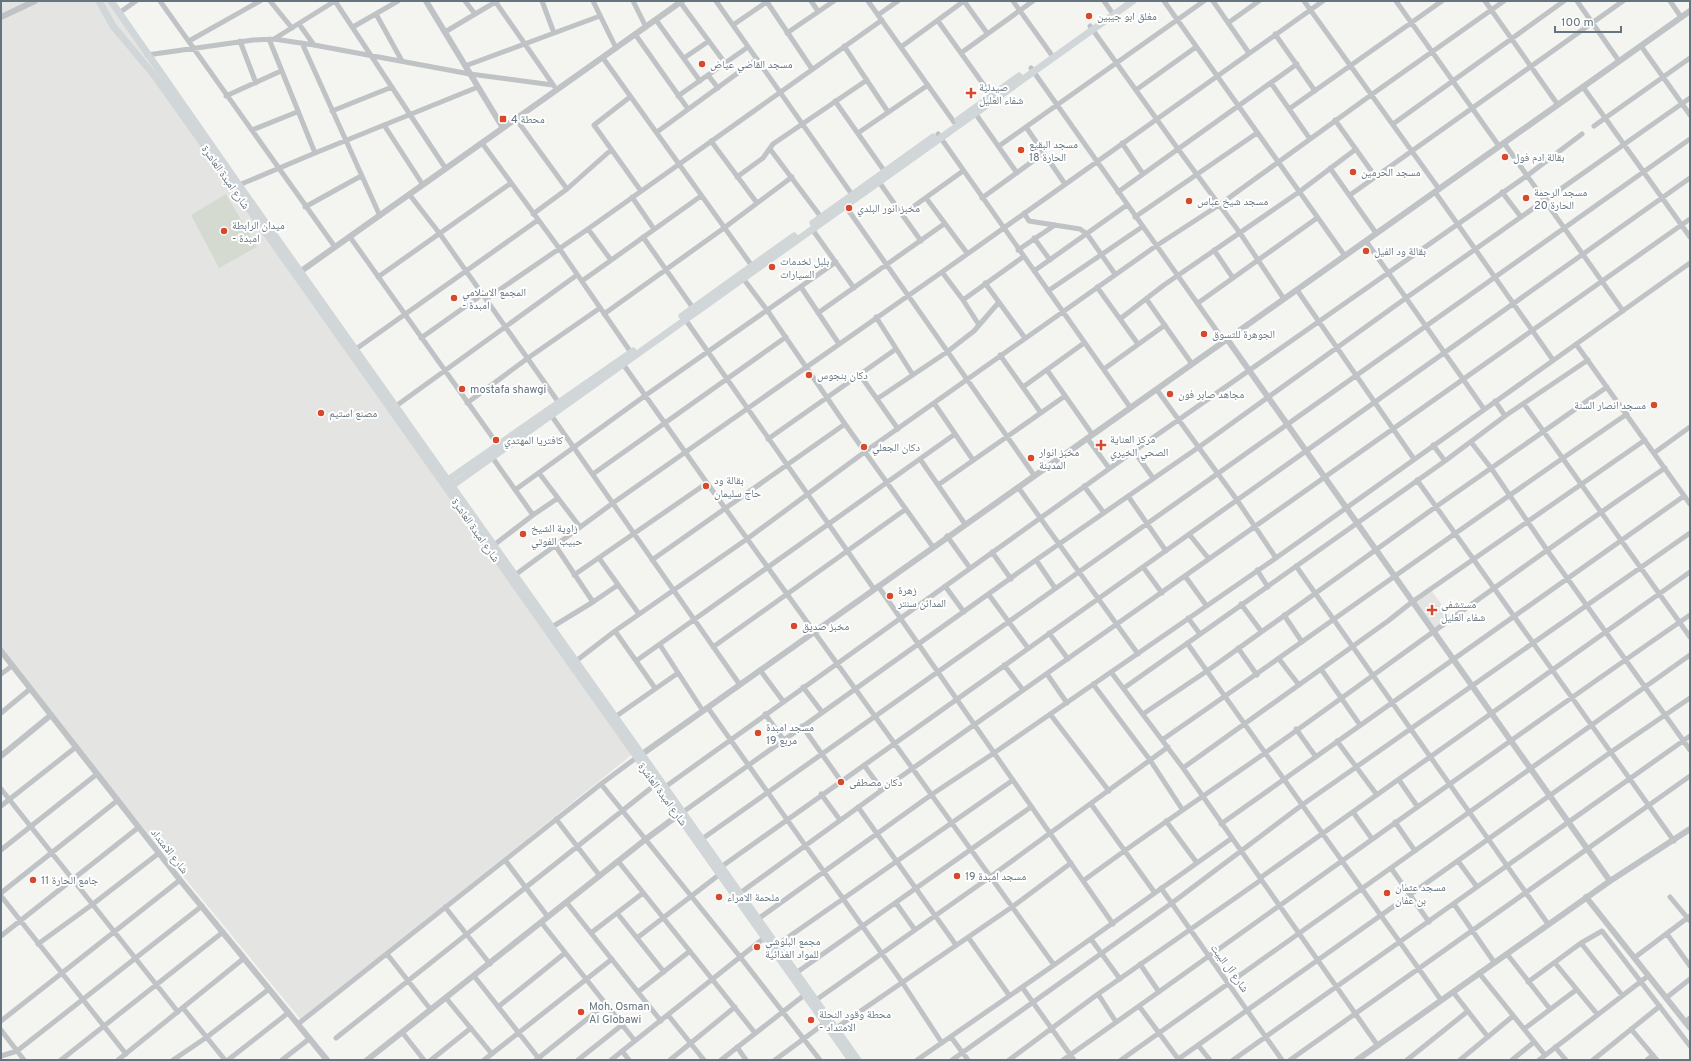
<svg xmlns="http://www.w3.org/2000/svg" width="1691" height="1061" font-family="Overpass,'Noto Naskh Arabic',sans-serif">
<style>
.built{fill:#e4e5e3}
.green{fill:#d5dad1}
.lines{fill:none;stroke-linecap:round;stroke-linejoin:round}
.minor{stroke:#bfc3c6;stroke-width:5}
.tertiary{stroke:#bfc3c6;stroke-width:6}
.secondary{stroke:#d1d6d9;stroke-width:7}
.poi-dot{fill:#d8492c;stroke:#fff;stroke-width:1.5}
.labels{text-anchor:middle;stroke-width:4;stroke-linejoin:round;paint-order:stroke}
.poi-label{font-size:11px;fill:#64757f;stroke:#fff;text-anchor:start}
.street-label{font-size:11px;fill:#64757f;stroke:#fff}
</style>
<rect width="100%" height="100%" fill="#f4f4f0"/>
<path class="built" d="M1,1H108L639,749L301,1020L51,715L1,650Z
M1431,590L1451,617L1433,630L1414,603Z"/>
<path class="green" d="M226,194L257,247L219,268L191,215Z"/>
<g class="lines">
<path class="minor" d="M160,1L335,247
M270,1L292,28
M335,1L446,169
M465,1L475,14
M495,1L554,86
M542,1L554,33
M593,1L616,48
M633,1L646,27
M716,1L853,196
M811,1L818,11
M868,1L954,122
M964,1L987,33
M1013,1L1051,54
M1104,1L1111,11
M1164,1L1345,256
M1213,1L1249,53
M1304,1L1439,189
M1396,1L1499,146
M1485,1L1558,105
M1577,1L1619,61
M1670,1L1681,17
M680,2L725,63
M767,2L812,69
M119,13L136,1
M376,14L402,61
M878,15L898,1
M656,20L700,81
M938,21L991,95
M1228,23L1259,1
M299,24L314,45
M733,25L768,1
M1090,26L1178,149L1240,233L1284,299
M353,27L398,1
M445,32L497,1
M787,33L834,1
M635,34L688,109
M1275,34L1315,91
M269,39L315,153
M274,39L335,1
M189,41L260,1
M240,41L256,83
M302,43L380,216
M844,46L888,112
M1641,46L1690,115
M901,47L964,1
M961,53L1033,1
M147,55L253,40L274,39L314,45L470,74L553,85
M603,58L752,266
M684,58L709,41
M465,66L600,16
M1031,68L1224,341
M708,75L718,88
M1271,83L1310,139
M1583,87L1690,237
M1136,90L1196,47
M226,96L281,71
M678,96L748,47
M630,97L594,125L641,191
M835,101L885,172
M1289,109L1442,1
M332,111L392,87
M975,113L1017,173
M516,119L567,189
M1335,120L1375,176
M1393,124L1564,1
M384,125L423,185
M1594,126L1690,58
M1026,127L1065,184
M252,130L297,112
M657,132L757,59
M858,133L928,85
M938,134L1130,407
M711,141L757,203
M482,143L559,248L632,354
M1122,143L1143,174
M1504,143L1623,311
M999,146L1204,1
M770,149L821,217
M1330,168L1376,233
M737,177L763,158L773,144L867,80
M879,182L921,241
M239,185L315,153L478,87
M1118,192L1297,64
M1435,192L1553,360
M1502,192L1521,217
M409,194L440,234L559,403
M1350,195L1623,1
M632,197L654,229
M926,198L967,253
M982,198L1044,153
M844,204L1034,475
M305,207L361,176
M1024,213L1029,221L1080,229L1087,234L1115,274
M533,214L567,189L611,150
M903,214L963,171
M1135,217L1257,133
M588,229L611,260
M812,229L854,288
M350,237L498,445
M643,237L693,308
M1034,238L1050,260
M1366,241L1484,409
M1018,250L1055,225
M1214,250L1233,278
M1034,271L1127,205
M942,272L963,300L979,325
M378,277L511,183
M742,277L767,310L845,424L933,547
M582,281L701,196
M985,283L1025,338
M801,287L839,344
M1097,287L1138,344
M1297,290L1414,459
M1048,291L1142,227
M486,299L588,229L882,20
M963,300L1023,257
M1147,300L1192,364
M1198,303L1317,218
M818,313L944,224
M604,314L724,228L792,177
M876,317L913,375
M685,319L874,589
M1120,319L1164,285L1299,192L1356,149
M421,338L483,294
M1576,344L1690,504
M356,349L538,220
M1000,355L1041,413
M623,364L707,483L1054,965
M1104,369L1165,325
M1047,370L1092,434
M860,375L898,429
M1023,387L1084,343
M1157,390L1237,500L1276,558
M877,399L947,352L974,331L999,302
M1495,401L1505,416
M467,403L528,358L600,308
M934,403L973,460
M1524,404L1690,637
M396,406L577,275
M551,415L740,685
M1087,438L1109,468
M768,439L896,349
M1471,442L1491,468L1547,550L1690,750
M1433,445L1445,461
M1134,451L1153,478
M1654,453L1690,427
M492,457L533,515
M920,459L965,524
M539,473L580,527
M593,474L786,337
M1417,480L1674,841
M938,485L1065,396
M1084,486L1104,513
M1018,487L1138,654
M515,490L646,395L836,262
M1128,496L1166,551
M1189,534L1209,559
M947,536L970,568
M494,545L533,515L558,498
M555,545L593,602
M992,552L1011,579
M599,558L639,614
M652,560L845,424
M1036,560L1055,588
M1296,566L1548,924
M1143,567L1162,593
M1257,570L1268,587
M515,575L613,503L942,272L1323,1
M574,575L707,483
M1185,576L1206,605
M878,586L1113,924
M945,586L964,612
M989,595L1028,648
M1241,604L1261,631
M1284,615L1302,642
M1188,618L1200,634
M552,627L593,602L618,585
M615,631L655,688
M1049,633L1068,659
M1187,643C1273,762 1356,882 1441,1000
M660,645L703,711
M713,647L906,509
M1238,648L1257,675
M1279,659L1299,685
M576,661L615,631L747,539L866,451L1156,246L1219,205L1371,95L1504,1
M636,661L955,434
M1004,665L1023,690
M1321,669L1360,725
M760,670L783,701
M1111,672L1183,768L1378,1046
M1,674L12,666
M1047,674L1067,703
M1093,684L1150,760L1182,809
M803,687L822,712
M1124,688L1445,461L1505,416L1588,360
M708,708L902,982L942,1043
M1,713L30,689
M765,714L783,739
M1050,714L1109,791
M1143,714L1207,671L1437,506L1607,387
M615,717L678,673
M802,726L841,781
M1296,729L1316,757
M1162,740C1318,632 1470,521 1627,414
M1337,741L1377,795
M864,765L882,790
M1183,768L1388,621L1412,602L1645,440
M1399,780L1417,806
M601,784L741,958L820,1060
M665,787L1134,451L1528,175L1582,134
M1,789L178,1012
M821,794L840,820
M1091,804L1155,893
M1,806L76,747
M858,807L956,945
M683,812L1036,560L1199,447L1406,298L1690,98
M1353,812L1372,839
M556,819L600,876
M1166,821L1197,863
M1395,822L1415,851
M1221,824L1684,496
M702,839L1690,139
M1,850L97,774
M505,860L548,917
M618,861L755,1033
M1458,861L1477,887
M721,867L1690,178
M1391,868L1429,922
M1260,878L1690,572
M1083,881C1142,837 1204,796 1265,753C1398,658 1530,560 1665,468
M1161,888L1282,1060
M1,893L118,800
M740,893L882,790L1690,219
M1,896L126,1054
M1670,897L1690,921
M567,903L661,1021
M896,903L915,930
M1454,904L1494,962
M445,907L490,964
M617,913L664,972
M758,919L931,795L994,753L1276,558L1690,263
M541,922L635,1041
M591,933L643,893
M1667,934L1690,966
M1,936L139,827
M968,937L1009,995
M637,938L720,874
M1091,939L1120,979
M1581,943L1622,995
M38,944L93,904L159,853
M777,945L1013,780
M387,954L431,1010
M1507,954L1550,1009
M1634,958L1690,916
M1555,963L1597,1014
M1140,964L1159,992
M796,973L1031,807
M1479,973L1545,1055
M474,976L540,1060
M1528,982L1581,943L1602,931L1690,1046
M1022,987L1074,1060
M638,992L690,951
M1453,992L1488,1037
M1098,994L1116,1022
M446,998L492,1054
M1666,998L1690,979
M816,1000L990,877L1168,747
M1139,1006L1179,1060
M498,1007L565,953
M183,1008L225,1060
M668,1015L704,1060
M1,1021L180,880
M1685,1022L1690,1018
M298,1024L601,784L636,758
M836,1028L1012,907L1071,863
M1524,1029L1576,990
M1631,1029L1657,1060
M1,1030L24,1060
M402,1032L424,1060
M951,1037L968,1060
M336,1038L656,784
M1198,1045L1210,1060
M737,1047L746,1060
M1555,1047L1566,1060
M622,1051L629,1060
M1,1056L17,1051L202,906
M61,1060L223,932
M118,1060L243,959
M173,1060L207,1037L269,989
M228,1060L288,1013
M282,1060L309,1039
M431,1060L471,1028
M484,1060L612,959
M536,1060L606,1004
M578,1060L622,1025
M611,1060L764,938
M670,1060L735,1007
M721,1060L807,993
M775,1060L825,1023
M917,1060L1054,965L1232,838
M952,1060L1172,903L1302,805L1690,533
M1009,1060L1098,994L1261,880
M1063,1060C1272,912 1479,761 1690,615
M1121,1060L1690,655
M1177,1060L1611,752L1690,698
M1233,1060L1690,736
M1290,1060L1690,776
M1407,1060L1468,1011
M1460,1060L1513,1016
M1512,1060L1534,1042
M1539,1060L1648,976
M1593,1060L1660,1006
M1647,1060L1653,1055"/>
<path class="tertiary" d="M426,1L503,128
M1,17L35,1
M297,274L682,1
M1227,339L1610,881L1690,829
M1,651L180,880L327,1060
M1,756L51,715
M638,757L1690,11
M1586,897L1690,1028
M367,1060L646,839L681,813
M1357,1060L1610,881"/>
<path class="secondary" d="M99,1L113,26L153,74L198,137L851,1060
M111,1L239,185L858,1060
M958,120L1019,76
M813,223L933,137
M682,316L794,236
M445,482L633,351
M449,488L1133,1"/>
</g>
<g class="poi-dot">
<circle cx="1089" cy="16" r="4"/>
<circle cx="702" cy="64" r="4"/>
<path d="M969 87h4v4h4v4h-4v4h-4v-4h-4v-4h4z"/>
<rect x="499" y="115" width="8" height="8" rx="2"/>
<circle cx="1021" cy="150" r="4"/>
<circle cx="1505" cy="157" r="4"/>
<circle cx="1353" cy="172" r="4"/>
<circle cx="1526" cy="198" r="4"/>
<circle cx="1189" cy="201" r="4"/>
<circle cx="849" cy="208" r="4"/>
<circle cx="224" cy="231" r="4"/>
<circle cx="1366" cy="251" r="4"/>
<circle cx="772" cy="267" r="4"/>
<circle cx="454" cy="298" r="4"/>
<circle cx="1204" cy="334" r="4"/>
<circle cx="809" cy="375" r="4"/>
<circle cx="462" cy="389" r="4"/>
<circle cx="1170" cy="394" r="4"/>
<circle cx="1654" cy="405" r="4"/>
<circle cx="321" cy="413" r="4"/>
<circle cx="496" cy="440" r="4"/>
<path d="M1099 439h4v4h4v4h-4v4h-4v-4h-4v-4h4z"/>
<circle cx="864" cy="447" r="4"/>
<circle cx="1031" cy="458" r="4"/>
<circle cx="706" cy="486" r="4"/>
<circle cx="523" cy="534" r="4"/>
<circle cx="890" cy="596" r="4"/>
<path d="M1430 604h4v4h4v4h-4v4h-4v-4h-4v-4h4z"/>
<circle cx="794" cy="626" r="4"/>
<circle cx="758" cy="733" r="4"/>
<circle cx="841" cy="782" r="4"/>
<circle cx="957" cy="876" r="4"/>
<circle cx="33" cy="880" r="4"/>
<circle cx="1387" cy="893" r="4"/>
<circle cx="719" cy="897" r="4"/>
<circle cx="757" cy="947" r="4"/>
<circle cx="581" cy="1012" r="4"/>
<circle cx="811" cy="1020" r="4"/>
</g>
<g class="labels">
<g class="poi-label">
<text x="1097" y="20">مغلق ابو جيبين</text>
<text x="710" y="68">مسجد القاضي عياض</text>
<text x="979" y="91">صيدلية<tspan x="979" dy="13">شفاء العليل</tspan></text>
<text x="511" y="123">محطة 4</text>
<text x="1029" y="148">مسجد البقيع<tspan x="1029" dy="13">الحارة 18</tspan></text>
<text x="1513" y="161">بقالة ادم فول</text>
<text x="1361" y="176">مسجد الحرمين</text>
<text x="1534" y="196">مسجد الرحمة<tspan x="1534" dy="13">الحارة 20</tspan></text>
<text x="1197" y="205">مسجد شيخ عباس</text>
<text x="857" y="212">مخبز انور البلدي</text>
<text x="232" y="229">ميدان الرابطة<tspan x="232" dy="13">- امبدة</tspan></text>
<text x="1374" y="255">بقالة ود الفيل</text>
<text x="780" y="265">بلبل لخدمات<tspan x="780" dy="13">السيارات</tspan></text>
<text x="462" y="296">المجمع الاسلامي<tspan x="462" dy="13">- امبدة</tspan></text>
<text x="1212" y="338">الجوهرة للتسوق</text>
<text x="817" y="379">دكان بنجوس</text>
<text x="470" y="393">mostafa shawgi</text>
<text x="1178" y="398">مجاهد صابر فون</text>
<text x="1646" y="409" text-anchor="end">مسجد انصار السنة</text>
<text x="329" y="417">مصنع استيم</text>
<text x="1110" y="443">مركز العناية<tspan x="1110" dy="13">الصحي الخيري</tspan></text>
<text x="504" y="444">كافتريا المهتدي</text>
<text x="872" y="451">دكان الجعلي</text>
<text x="1039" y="456">مخبز انوار<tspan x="1039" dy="13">المدينة</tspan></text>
<text x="714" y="484">بقالة ود<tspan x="714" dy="13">حاج سليمان</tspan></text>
<text x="531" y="532">زاوية الشيخ<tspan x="531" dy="13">حبيب الفوتي</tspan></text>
<text x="898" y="594">زهرة<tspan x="898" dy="13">المدائن سنتر</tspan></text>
<text x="1441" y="608">مستشفى<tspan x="1441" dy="13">شفاء العليل</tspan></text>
<text x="802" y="630">مخبز صديق</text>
<text x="766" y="731">مسجد امبدة<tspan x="766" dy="13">مربع 19</tspan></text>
<text x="849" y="786">دكان مصطفى</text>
<text x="965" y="880">مسجد امبدة 19</text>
<text x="41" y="884">جامع الحارة 11</text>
<text x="1395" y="891">مسجد عثمان<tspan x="1395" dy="13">بن عفان</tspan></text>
<text x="727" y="901">ملحمة الامراء</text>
<text x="765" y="945">مجمع البلوشي<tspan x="765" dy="13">للمواد الغذائية</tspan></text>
<text x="589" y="1010">Moh. Osman<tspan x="589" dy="13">Al Globawi</tspan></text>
<text x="819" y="1018">محطة وقود النحلة<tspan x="819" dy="13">- الامتداد</tspan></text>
</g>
<g class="street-label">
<text transform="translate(226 177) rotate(55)" y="4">شارع امبدة العاشرة</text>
<text transform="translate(476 530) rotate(55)" y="4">شارع امبدة العاشرة</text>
<text transform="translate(663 794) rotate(54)" y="4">شارع امبدة العاشرة</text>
<text transform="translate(170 851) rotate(52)" y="4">شارع الامتداد</text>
<text transform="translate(1230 968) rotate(54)" y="4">شارع آل البيت</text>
</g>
</g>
<rect width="1691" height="1061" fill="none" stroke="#64757f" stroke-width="4"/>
<path d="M1555 26v6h66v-6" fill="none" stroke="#64757f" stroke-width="2"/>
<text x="1561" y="26" font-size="12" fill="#64757f" stroke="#ffffff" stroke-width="3" paint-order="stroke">100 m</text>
</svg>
